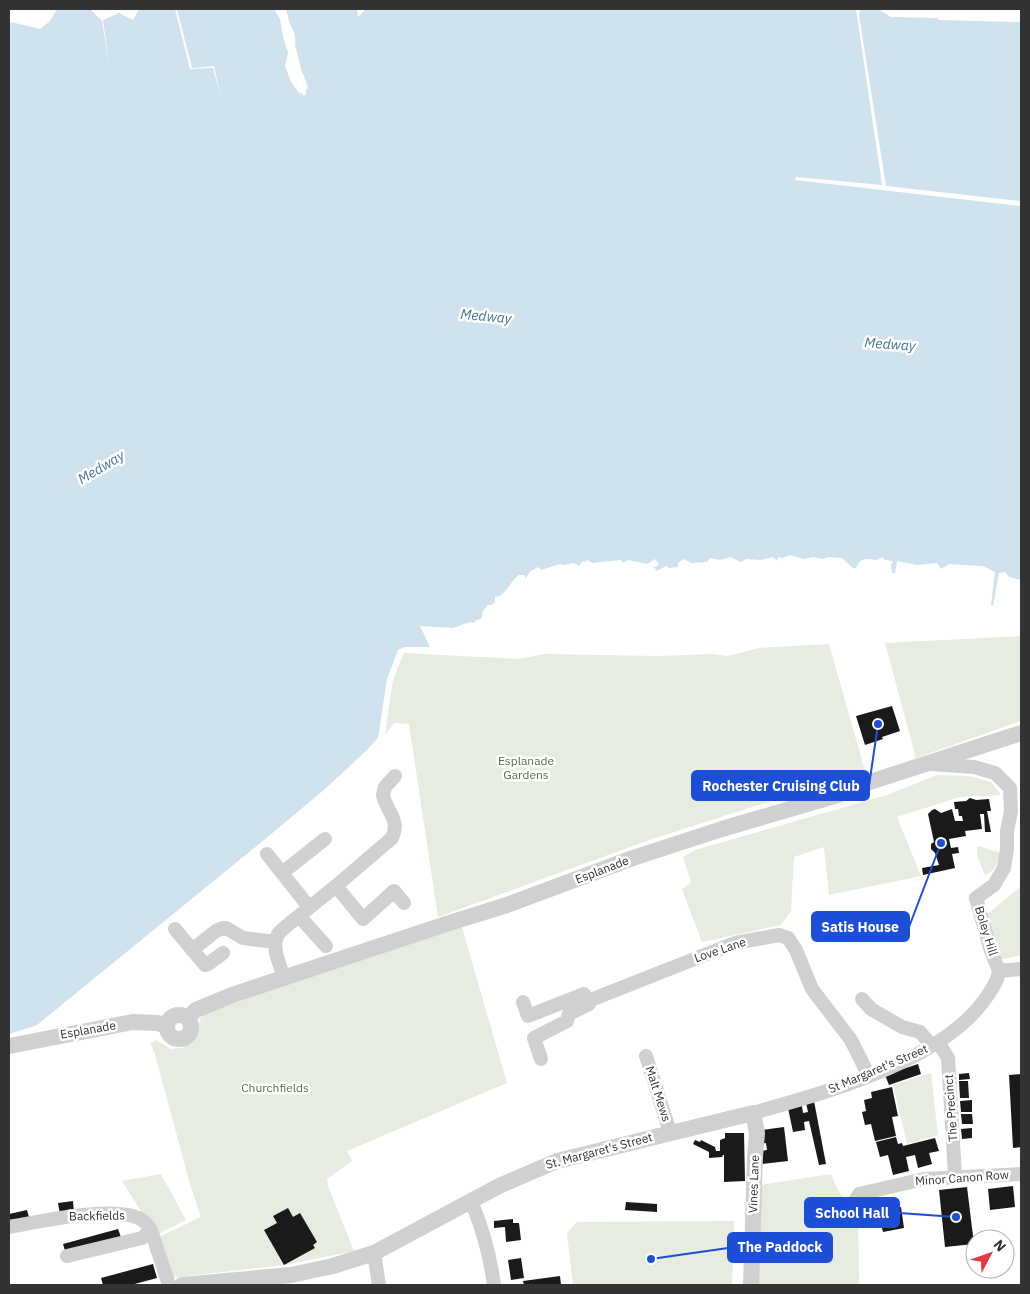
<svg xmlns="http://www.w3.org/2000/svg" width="1030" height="1294" font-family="'IBM Plex Sans',sans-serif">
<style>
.green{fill:#e6ecdf}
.water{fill:#cfe2ee}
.pier{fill:#fff}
.building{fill:#1a1a1a}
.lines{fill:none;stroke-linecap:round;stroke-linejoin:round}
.minor{stroke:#d0d0d0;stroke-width:14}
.tertiary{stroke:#d0d0d0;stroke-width:16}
.labels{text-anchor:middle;stroke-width:5;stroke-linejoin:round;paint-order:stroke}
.park-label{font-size:12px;fill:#56703f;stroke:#fff}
.street-label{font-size:12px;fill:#333;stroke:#fff}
.water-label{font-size:14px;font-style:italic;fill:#3f7597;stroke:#fff}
.leader{fill:none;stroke:#1d4ed8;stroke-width:2}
.callout-dot{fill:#1d4ed8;stroke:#fff;stroke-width:2}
.callout{fill:#1d4ed8;stroke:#1d4ed8;stroke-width:2}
.callout-label{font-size:14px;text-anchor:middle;font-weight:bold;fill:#fff}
</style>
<rect width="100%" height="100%" fill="#fff"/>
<path class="green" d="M1021,636V721L916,758L885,643Z
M829,644L865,771L652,839L438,917L409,724L394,723L385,735L393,680L404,653L518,659L545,654L658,656L712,654L728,656L759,648Z
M937,775L969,776L991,782L1001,795L960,797L897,817L921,876L829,895L824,847L794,857L791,911L781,925L702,942L682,889L691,882L683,857L695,850L887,795Z
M979,846L1001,853C998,863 995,871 985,875L977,856V847Z
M1021,882V955L999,960L984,917L1019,888Z
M461,924L507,1083L347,1151L352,1161L327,1179L328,1186L354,1251L284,1265L169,1278L155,1239L201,1217L190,1184L154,1051L150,1044L156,1040L171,1049L182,1048L191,1042L197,1034L200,1019L210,1010Z
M931,1073L938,1135L907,1144L893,1085Z
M161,1174L186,1220L156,1235L122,1181Z
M831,1174C836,1186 843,1205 858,1207L859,1285H755L760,1185Z
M734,1221L732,1285H573L567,1233L577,1222Z"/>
<path class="water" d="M57,9H90L102,21L110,71L103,20L119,13L133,20L139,9H175L190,69L213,68L221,98L214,66L192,68L177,9H274L280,19L283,37L288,53L285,66L291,82L300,94L308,88L304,76L293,56C296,44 297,35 290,24C287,19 283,15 283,9H357L358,17L366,9H856L882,185L796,177L795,180L1021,206V580L1009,577L1005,572L999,573L993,606L991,605L995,572L983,566L949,564L941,569L937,563L917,565L897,561L895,573H892L891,565L893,561L885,560L882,557L877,560C866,559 861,556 856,568H853L842,558L829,557L822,559L813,557L804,559L790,555L783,558L778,557L777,561L773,557L761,560L746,559L741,562L730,557L720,560L710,558L707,562L691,563L684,559L678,563V567L669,568L666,566L657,571L653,566L656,567L659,564L655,559L647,564L628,560L623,563L621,560L592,563L587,560L585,562L583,561L579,566L574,563L563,565L560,564L541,570L538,567C531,572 532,568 526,578L524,575H519C510,581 505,597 495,597V602L491,605H488L483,611L482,618L475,621V623L470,622L453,628L420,626L430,647H404L398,650L387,679L378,738L366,751L325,789L264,840L37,1025L9,1034V28L11,22L40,29L50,21Z
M860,9H878L891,17L937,18L939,20L1021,22V201L886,186L859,15Z"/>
<path class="pier" d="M280,9H286L306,88V94L304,96L299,89L300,91L305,87L302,77L290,57L294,43L291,30L281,15Z"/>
<path class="building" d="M892,706L900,731L882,737L883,739L865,745L856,716Z
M970,798L976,800L989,799L991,811H987L991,832H985L984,814H980L982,829L965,831L966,836L949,839L951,848L958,847L959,853L952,854L955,868L923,875L922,868L939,865L935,853L931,849V844L934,842L928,814L932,810L935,809L941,813L952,809L955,821H963L962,816H959L958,809H955L954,802L966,801Z
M918,1064L921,1074L889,1085L885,1075Z
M969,1073L970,1079L959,1080V1074Z
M1021,1074V1147L1013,1148L1009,1075Z
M959,1081H968L969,1098H960Z
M892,1087L898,1116L892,1117L896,1136L875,1141L871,1124L865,1125L862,1112L866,1111L864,1100L872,1098L871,1092Z
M972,1100V1112H961L960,1101Z
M814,1101L826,1164L819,1165L809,1121L804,1122L805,1130L793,1132L788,1108L802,1106L803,1113L808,1112L806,1103Z
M961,1114H972L973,1124H962Z
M784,1127L788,1161L761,1164V1151L767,1150L766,1143L761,1144L762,1130Z
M972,1128V1138L962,1139L961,1129Z
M725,1133H744L745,1181L724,1182V1155H723L722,1157L709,1158V1152L693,1144L695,1140L700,1142L701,1140L715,1147L716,1151H720V1140L725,1138Z
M896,1137L898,1144L902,1143L903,1146L935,1138L939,1151L929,1153L932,1164L918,1168L915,1155L906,1157L909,1171L893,1175L888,1155L880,1157L876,1142Z
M1013,1186L1015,1207L990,1210L988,1189Z
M967,1187L974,1244L945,1247L939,1190Z
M73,1201L74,1213L60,1214L58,1203Z
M626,1202L657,1204V1212L625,1210Z
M901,1207L904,1228L883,1232L878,1212Z
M288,1208L293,1217L300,1213L317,1242L313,1245L315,1248L284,1265L264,1230L277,1223L273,1216Z
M27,1210L30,1221L9,1225V1214Z
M513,1219V1223H519L521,1240L506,1242L505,1227L494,1228V1221Z
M118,1229L122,1240L66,1254L63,1244Z
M521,1258L524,1278L511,1280L508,1260Z
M153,1264L157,1278L131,1285H103L101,1278Z
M560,1276L561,1285H524L523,1281Z"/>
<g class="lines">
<path class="minor" d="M931,764L974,767L995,773L1010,788L1011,811L1007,831V849L1004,868L994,885L976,898L991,951L999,971
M267,854L309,907
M282,873L325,839
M336,886L363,919L394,891L404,903
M299,916L326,946
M175,929L205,965L208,964L223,953
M275,942L278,934L284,928L336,886L392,838C401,820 386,811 383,795L385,787L395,776
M192,950L216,931L223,928H226L243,938L275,942L276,953L284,979
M999,971L1021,969
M862,999L871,1009L902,1027L920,1032L932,1046
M523,1002L528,1016L584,994L588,1001L735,943L779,935L788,938L796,950L812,989L851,1040L869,1076
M938,1042L948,1058L955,1176
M646,1056L670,1132
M541,1059L534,1038L567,1021L569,1014L589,1004L588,1001
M753,1113C826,1092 944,1062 988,995C993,987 998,981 999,971
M471,1201C483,1229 490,1256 494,1285
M852,1206L859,1194L924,1179L1021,1174
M9,1227C43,1221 100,1208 133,1216C141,1218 147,1223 151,1230L169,1285
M374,1253L379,1285
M67,1256L142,1238L151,1230"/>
<path class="tertiary" d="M167 1027a12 12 0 1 1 24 0a12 12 0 1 1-24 0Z
M187,1018L196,1010L232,995L446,924L507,905L633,858L722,829L838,795L867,783L1021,733
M9,1046L133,1022L158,1023L167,1027
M182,1285L291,1275L333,1266L374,1253L499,1186L557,1161L753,1113L757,1133L755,1157L751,1285"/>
</g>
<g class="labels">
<g class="park-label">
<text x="526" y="765">Esplanade<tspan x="526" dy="14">Gardens</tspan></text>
<text x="275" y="1092">Churchfields</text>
</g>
<g class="street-label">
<text transform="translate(602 870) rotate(-21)" y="4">Esplanade</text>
<text transform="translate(986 931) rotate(73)" y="4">Boley Hill</text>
<text transform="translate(720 950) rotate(-19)" y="4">Love Lane</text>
<text transform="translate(88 1030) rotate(-10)" y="4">Esplanade</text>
<text transform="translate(878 1069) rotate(-23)" y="4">St Margaret's Street</text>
<text transform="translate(658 1094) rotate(72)" y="4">Malt Mews</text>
<text transform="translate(951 1108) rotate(-94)" y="4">The Precinct</text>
<text transform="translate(599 1151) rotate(-15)" y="4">St. Margaret's Street</text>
<text transform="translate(962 1178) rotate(-4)" y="4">Minor Canon Row</text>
<text transform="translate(754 1184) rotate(-88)" y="4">Vines Lane</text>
<text transform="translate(97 1216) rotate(-1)" y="4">Backfields</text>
</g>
<g class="water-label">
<text transform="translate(486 316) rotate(5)" y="5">Medway</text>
<text transform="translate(890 344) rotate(4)" y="5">Medway</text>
<text transform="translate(101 467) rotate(-31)" y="5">Medway</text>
</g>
</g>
<path class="leader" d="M878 724L869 786M941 843L909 927M956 1217L899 1213M651 1259L728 1248"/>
<g class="callout-dot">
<circle cx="878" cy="724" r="5"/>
<circle cx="941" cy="843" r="5"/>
<circle cx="956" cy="1217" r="5"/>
<circle cx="651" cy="1259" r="5"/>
</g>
<g class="callout">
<rect x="692" y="771" width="177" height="29" rx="5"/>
<rect x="812" y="912" width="97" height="29" rx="5"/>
<rect x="805" y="1198" width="94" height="29" rx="5"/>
<rect x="728" y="1233" width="104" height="29" rx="5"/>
</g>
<g class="callout-label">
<text x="781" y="791">Rochester Cruising Club</text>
<text x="860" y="932">Satis House</text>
<text x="852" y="1218">School Hall</text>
<text x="780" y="1252">The Paddock</text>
</g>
<rect width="1030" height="1294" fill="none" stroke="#333333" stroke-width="20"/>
<g transform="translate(990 1254) rotate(49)"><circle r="24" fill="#ffffff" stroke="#adadad"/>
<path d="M0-4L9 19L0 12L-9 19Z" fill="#e63946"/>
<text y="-8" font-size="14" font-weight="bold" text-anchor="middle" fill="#333333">N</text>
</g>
</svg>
